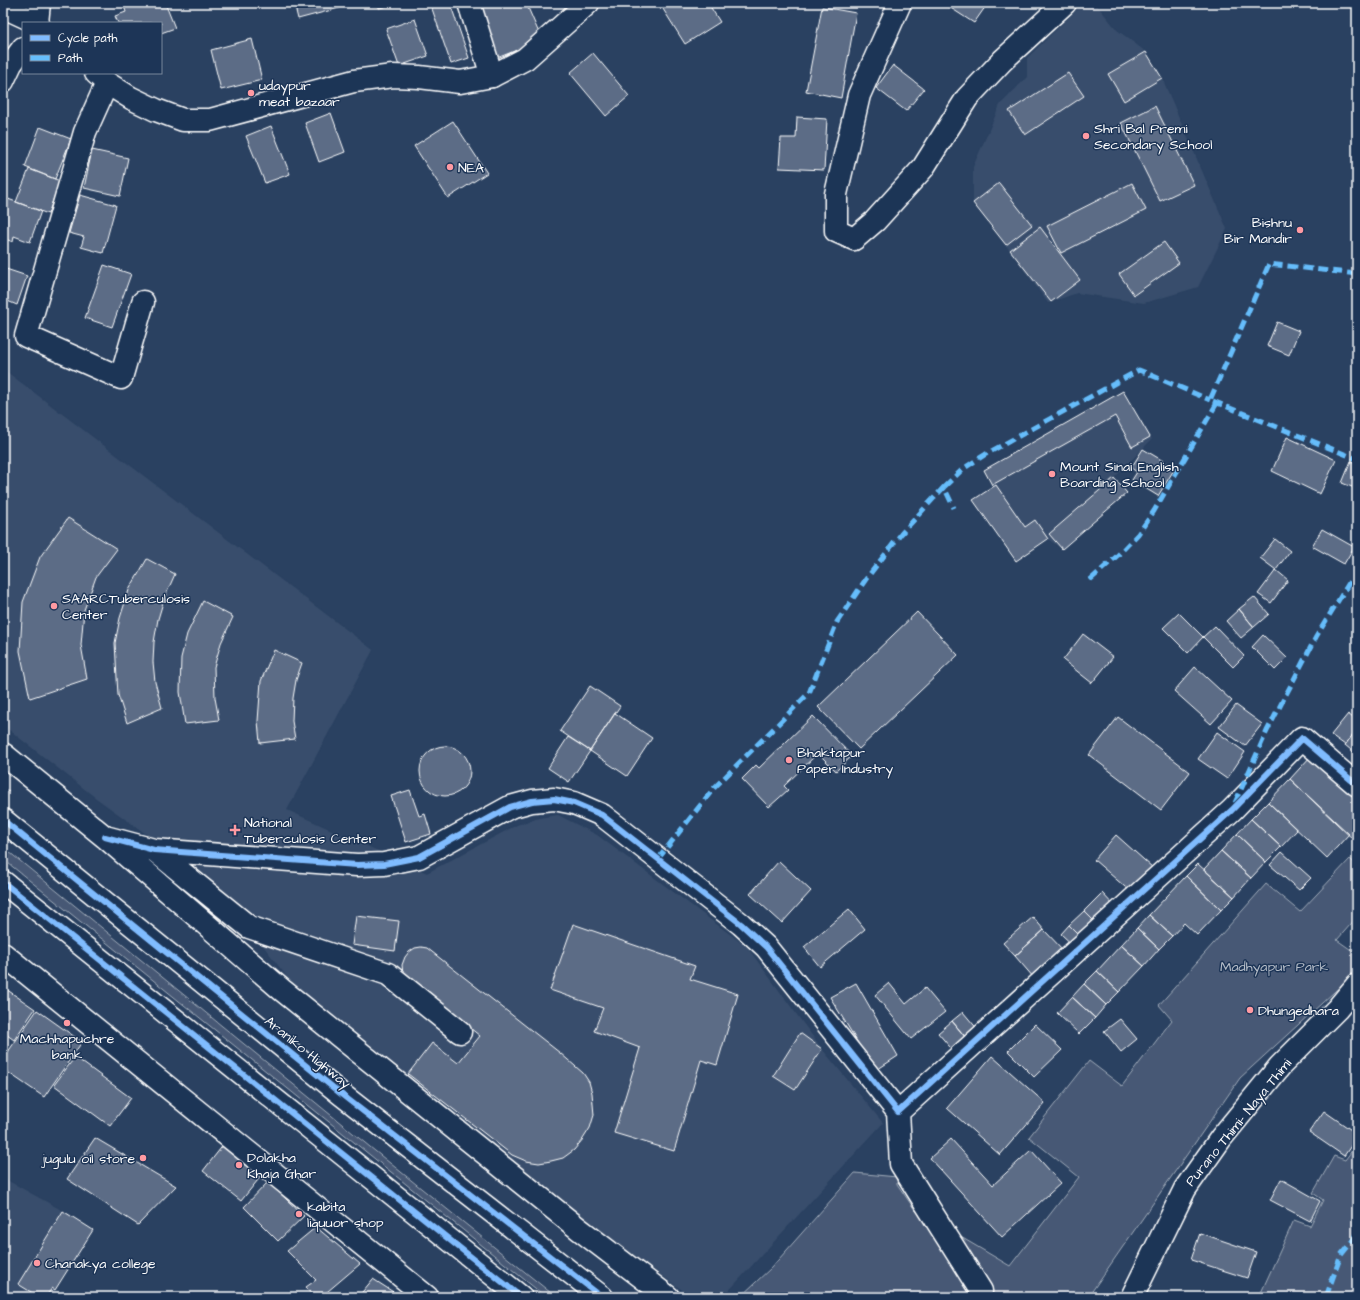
<svg xmlns="http://www.w3.org/2000/svg" width="1360" height="1300" font-family="'Architects Daughter',sans-serif">
<style>
.built{fill:#394e6c}
.green{fill:#465975;stroke:#a2acba}
.building{fill:#5b6c86;stroke:#fff}
.lines{fill:none;stroke-linecap:round;stroke-linejoin:round}
.minor-casing{stroke:#fff;stroke-width:25}
.major-casing{stroke:#fff;stroke-width:25}
.highway-casing{stroke:#fff;stroke-width:25}
.path{stroke:#fff;stroke-width:2.5;stroke-dasharray:3 3;stroke-linecap:butt}
.minor{stroke:#1d3557;stroke-width:22}
.major{stroke:#1d3557;stroke-width:22}
.highway{stroke:#1d3557;stroke-width:22}
.quiet{stroke:#66bdfb;stroke-width:5;stroke-dasharray:10 5;stroke-linecap:butt}
.cycleway-casing{stroke:#1d3557;stroke-width:8}
.cycleway{stroke:#80bcff;stroke-width:6}
.poi-dot{fill:#ff9aa2;stroke:#1d3557;stroke-width:1.5}
.labels{text-anchor:middle;stroke-width:3;stroke-linejoin:round;paint-order:stroke}
.poi-label{font-size:14px;fill:#fff;stroke:#1d3557;text-anchor:start}
.park-label{font-size:14px;fill:#b5bdc8;stroke:#1d3557}
.street-label{font-size:14px;fill:#fff;stroke:#1d3557}
</style>
<rect width="100%" height="100%" fill="#2a4161"/>
<filter id="ink" filterUnits="userSpaceOnUse"><feTurbulence type="fractalNoise" baseFrequency=".025" numOctaves="2"/><feDisplacementMap in="SourceGraphic" scale="8" xChannelSelector="R" yChannelSelector="G"/><feConvolveMatrix kernelMatrix="1 2 1 2 8 2 1 2 1" color-interpolation-filters="sRGB"/></filter>
<g filter="url(#ink)">
<path class="built" d="M1084,3H1095L1117,30L1146,52L1162,78L1227,229L1198,287L1144,303L1077,293L1048,303L1006,245L973,203V167L1000,105L1027,77V58Z
M3,369L373,650L287,810L427,873L517,825L539,818L558,815L597,835L747,947L822,1049L883,1123L723,1297H692L527,1179L313,1011L249,927L206,877L96,798L3,725Z
M1123,391L1152,439L1114,478L1127,493L1062,549L1048,539L1016,561L973,500L995,485H992L984,470Z
M3,1178L63,1211L93,1230L50,1297H3Z"/>
<path class="green" d="M3,847L370,1147L556,1297H546L3,859Z
M1350,859L1357,865V917L1337,940L1357,954V971L1240,1078L1088,1297H740L771,1268L855,1173L897,1177V1184L915,1210L1010,1266L1079,1177L1029,1137L1089,1061L1122,1086L1172,1020L1159,1005L1266,884L1300,912Z
M1357,1144V1297H1259L1294,1220L1310,1226L1323,1200L1313,1193L1334,1156L1345,1160Z"/>
<path class="building" d="M123,3H165L175,28L161,33V23H118L115,16L126,12Z
M294,3H358L298,19Z
M378,3H402L379,8Z
M430,3H450L469,58L451,64Z
M476,3H526L542,40L497,58Z
M673,3H708L720,22L685,44L663,9Z
M943,3H988L974,23Z
M822,7L856,13L841,98L806,91Z
M415,19L428,56L399,66L386,29Z
M252,39L262,80L221,90L211,50Z
M1146,52L1162,78L1124,101L1108,74Z
M593,53L629,96L606,116L570,73Z
M893,65L924,89L906,111L876,88Z
M1068,73L1084,96L1025,135L1009,111Z
M1155,106L1194,185L1160,201L1121,123Z
M331,113L345,152L319,162L305,123Z
M797,117L827,119L824,170L779,168L781,138H796Z
M453,121L487,173L448,198L414,146Z
M271,126L290,174L265,183L246,136Z
M40,127L71,139L55,179L25,167Z
M92,150L128,158L120,196L84,188Z
M29,169L60,181L48,214L16,202Z
M999,183L1032,225L1006,245L973,203Z
M1132,183L1146,210L1061,253L1047,226Z
M80,195L116,205L103,253L81,247L84,237L69,233Z
M8,199L41,211L30,242L14,236L13,242L3,238V213Z
M1040,227L1080,280L1051,302L1010,250Z
M1164,242L1179,263L1134,295L1119,274Z
M104,265L131,274L112,327L85,318Z
M3,268L27,276L17,305L5,300L3,305Z
M1277,322L1299,331L1289,355L1267,346Z
M1123,391L1150,437L1132,447L1115,416L992,485L984,470Z
M3,412L7,415L3,420Z
M1287,437L1336,460L1320,494L1272,471Z
M1143,449L1175,468L1158,496L1132,480L1137,472L1131,468Z
M1351,461L1357,464V489L1342,483Z
M1114,478L1127,493L1062,549L1049,534Z
M996,485L1025,527L1035,520L1048,539L1016,561L973,500Z
M68,518L117,549L96,577L84,610L81,645L87,679L30,698L20,651L23,602L40,557Z
M1322,529L1354,547L1344,564L1312,546Z
M1275,539L1290,551L1276,570L1260,558Z
M147,559L175,574L164,599L158,619L154,642L153,662L155,682L162,708L127,723L118,695L115,643L120,618L129,590Z
M1276,570L1288,580L1271,603L1258,594Z
M1357,592V603L1352,598Z
M1254,597L1269,614L1254,627L1239,609Z
M203,601L233,617L221,643L214,667L215,698L219,720L185,724L180,692L181,658L187,634Z
M1239,609L1254,627L1241,638L1226,621Z
M917,612L958,655L859,749L818,707Z
M1179,613L1203,637L1188,653L1163,628Z
M1215,626L1244,656L1233,667L1203,637Z
M1083,634L1113,657L1092,683L1063,660Z
M1263,635L1287,658L1275,670L1252,647Z
M274,650L302,663L296,680L293,698L292,721L295,739L260,743L258,721L261,681Z
M1195,667L1232,701L1211,724L1174,691Z
M590,686L620,706L590,751L560,731Z
M1236,705L1262,724L1245,746L1219,727Z
M615,713L652,738L627,776L590,751Z
M1348,714L1357,721V729L1345,745L1331,735Z
M813,716L852,756L836,771L818,753L784,786L788,790L769,807L742,779L756,765L759,768Z
M1118,717L1190,772L1161,810L1089,755Z
M1357,729V755L1345,745Z
M1217,732L1245,752L1227,779L1198,759Z
M568,737L590,751L569,782L548,768Z
M420 771a25 25 0 1 1 50 0a25 25 0 1 1-50 0Z
M1311,756L1357,799V843L1290,779Z
M1290,779L1349,834L1327,858L1268,802Z
M410,790L419,816L425,814L431,834L406,842L391,796Z
M1268,802L1297,830L1281,847L1251,819Z
M1251,819L1281,847L1266,862L1237,834Z
M1237,834L1266,862L1251,878L1221,851Z
M1116,835L1153,868L1132,893L1094,860Z
M1221,851L1251,878L1234,897L1204,869Z
M1282,852L1311,878L1299,890L1270,865Z
M779,861L811,891L782,923L750,894Z
M1198,864L1234,897L1221,910L1186,876Z
M1186,876L1221,910L1197,935L1184,923L1172,936L1149,915Z
M1102,893L1117,909L1100,927L1084,911Z
M849,909L865,929L820,967L804,947Z
M1084,911L1100,927L1085,941L1069,925Z
M1149,915L1172,936L1159,949L1137,928Z
M356,916L399,921L395,951L352,945Z
M1033,917L1044,930L1015,956L1003,943Z
M573,924L695,966L690,979L738,994L717,1065L701,1060L674,1151L614,1133L640,1048L594,1031L603,1008L550,990Z
M1069,925L1085,941L1077,949L1061,934Z
M1137,928L1159,949L1144,966L1121,945Z
M1044,930L1064,951L1034,978L1015,956Z
M1121,945L1144,966L1119,992L1097,971Z
M421,947L427,948L560,1053L583,1073L589,1082L592,1093L594,1115L590,1128L583,1139L574,1150L563,1158L551,1161L539,1163L526,1161L512,1155L408,1074L432,1043L458,1063L480,1036L403,974L402,965L405,957L409,952L415,948Z
M1097,971L1119,992L1106,1005L1084,984Z
M856,983L898,1056L875,1071L830,997Z
M889,983L906,1004L925,988L945,1012L911,1039L875,995Z
M1084,984L1106,1005L1095,1018L1072,997Z
M3,987L35,1009L14,1040L3,1032Z
M1072,997L1095,1018L1079,1034L1057,1013Z
M37,1010L82,1042L44,1097L3,1069V1059Z
M963,1012L979,1031L968,1040L952,1021Z
M1120,1019L1137,1039L1121,1052L1104,1031Z
M952,1021L969,1042L955,1053L938,1033Z
M1035,1024L1062,1050L1034,1077L1008,1051Z
M800,1033L822,1049L795,1090L773,1076Z
M992,1056L1045,1103L1000,1155L947,1108Z
M75,1057L131,1098L110,1126L54,1085Z
M1324,1111L1357,1134V1137L1344,1156L1309,1132Z
M95,1138L176,1186L138,1225L67,1179Z
M951,1139L993,1185L1031,1150L1061,1183L1002,1237L930,1158Z
M224,1144L262,1175L241,1201L203,1171Z
M1281,1179L1320,1201L1310,1221L1270,1200Z
M268,1182L304,1216L278,1241L244,1207Z
M63,1211L93,1230L55,1290L52,1288L46,1297H39L18,1284Z
M316,1227L360,1264L321,1297H315L306,1287L316,1280L287,1251Z
M1200,1233L1256,1252L1247,1278L1191,1260Z
M373,1279L401,1297H358Z"/>
<g class="lines">
<defs>
<path id="minor" d="M469,3L492,76
M900,3L859,95L836,194V231L854,239L875,221L923,168L967,98L1003,60L1065,3
M37,23L39,3
M3,81L11,64L23,48
M107,83L85,132L26,336L121,378L143,302
M3,754L105,837L282,990L579,1229L668,1297
M105,837L154,850L357,865L384,864L419,857L510,807L532,801L554,799L574,803L602,815L741,924L766,947L898,1112L1232,810L1302,738L1357,785
M154,850L249,927L388,974L460,1032
M3,954L427,1297
M898,1112L901,1164L981,1291
M1132,1297L1185,1189L1221,1138L1280,1066L1337,1009L1357,985"/>
<path id="major" d="M3,7L8,9L38,23
M96,73L107,83L131,98L156,110L183,120H210L354,81L393,76L419,77L460,82L492,76L525,59L588,3"/>
<path id="highway" d="M3,820L341,1094L602,1297
M3,882L521,1297"/>
</defs>
<use href="#minor" class="minor-casing"/>
<use href="#major" class="major-casing"/>
<use href="#highway" class="highway-casing"/>
<path class="path" d="M3,790L6,793L8,790"/>
<use href="#minor" class="minor"/>
<use href="#major" class="major"/>
<use href="#highway" class="highway"/>
<path class="quiet" d="M1357,274L1269,264L1210,400L1357,459
M944,487L963,469L986,454L1139,370L1210,400
M1090,580L1117,556L1138,534L1154,511L1217,403
M1235,803L1267,731L1316,637L1352,578L1357,572
M658,859L714,788L809,693L837,622L866,579L901,534L944,487L954,508
M1326,1297L1341,1255L1357,1235"/>
<defs>
<path id="cycleway" d="M3,820L341,1094L602,1297
M105,837L154,850L357,865L384,864L419,857L510,807L532,801L554,799L574,803L602,815L741,924L766,947L898,1112L1232,810L1302,738L1357,785
M3,882L521,1297"/>
</defs>
<use href="#cycleway" class="cycleway-casing"/>
<use href="#cycleway" class="cycleway"/>
</g>
</g>
<g class="poi-dot">
<circle cx="251" cy="93" r="4"/>
<circle cx="1086" cy="136" r="4"/>
<circle cx="450" cy="167" r="4"/>
<circle cx="1300" cy="230" r="4"/>
<circle cx="1052" cy="474" r="4"/>
<circle cx="54" cy="606" r="4"/>
<circle cx="789" cy="760" r="4"/>
<path d="M233 824h4v4h4v4h-4v4h-4v-4h-4v-4h4z"/>
<circle cx="1250" cy="1010" r="4"/>
<circle cx="67" cy="1023" r="4"/>
<circle cx="143" cy="1158" r="4"/>
<circle cx="239" cy="1165" r="4"/>
<circle cx="299" cy="1214" r="4"/>
<circle cx="37" cy="1263" r="4"/>
</g>
<g class="labels">
<g class="poi-label">
<text x="259" y="90">udaypur<tspan x="259" dy="16">meat bazaar</tspan></text>
<text x="1094" y="133">Shri Bal Premi<tspan x="1094" dy="16">Secondary School</tspan></text>
<text x="458" y="172">NEA</text>
<text x="1292" y="227" text-anchor="end">Bishnu<tspan x="1292" dy="16">Bir Mandir</tspan></text>
<text x="1060" y="471">Mount Sinai English<tspan x="1060" dy="16">Boarding School</tspan></text>
<text x="62" y="603">SAARCTuberculosis<tspan x="62" dy="16">Center</tspan></text>
<text x="797" y="757">Bhaktapur<tspan x="797" dy="16">Paper Industry</tspan></text>
<text x="244" y="827">National<tspan x="244" dy="16">Tuberculosis Center</tspan></text>
<text x="1258" y="1015">Dhungedhara</text>
<text x="67" y="1043" text-anchor="middle">Machhapuchre<tspan x="67" dy="16">bank</tspan></text>
<text x="247" y="1162">Dolakha<tspan x="247" dy="16">Khaja Ghar</tspan></text>
<text x="135" y="1163" text-anchor="end">jugulu oil store</text>
<text x="307" y="1211">kabita<tspan x="307" dy="16">liquuor shop</tspan></text>
<text x="45" y="1268">Chanakya college</text>
</g>
<g class="park-label">
<text x="1274" y="971">Madhyapur Park</text>
</g>
<g class="street-label">
<text transform="translate(308 1052) rotate(39)" y="5">Araniko Highway</text>
<text transform="translate(1238 1122) rotate(-51)" y="5">Purano Thimi- Naya Thimi</text>
</g>
</g>
<rect width="1360" height="1300" fill="none" stroke="#1d3557" stroke-width="16"/>
<rect x="8" y="8" width="1344" height="1284" fill="none" stroke="#fff" stroke-width="1.5" filter="url(#ink)"/>
<rect x="22" y="22" width="140" height="52" fill="#1d3557" stroke="#77869a"/>
<rect x="30" y="35" width="20" height="6" fill="#80bcff" stroke="#77869a"/>
<text x="58" y="42" font-size="12" fill="#ffffff">Cycle path</text>
<rect x="30" y="55" width="20" height="6" fill="#66bdfb" stroke="#77869a"/>
<text x="58" y="62" font-size="12" fill="#ffffff">Path</text>
</svg>
